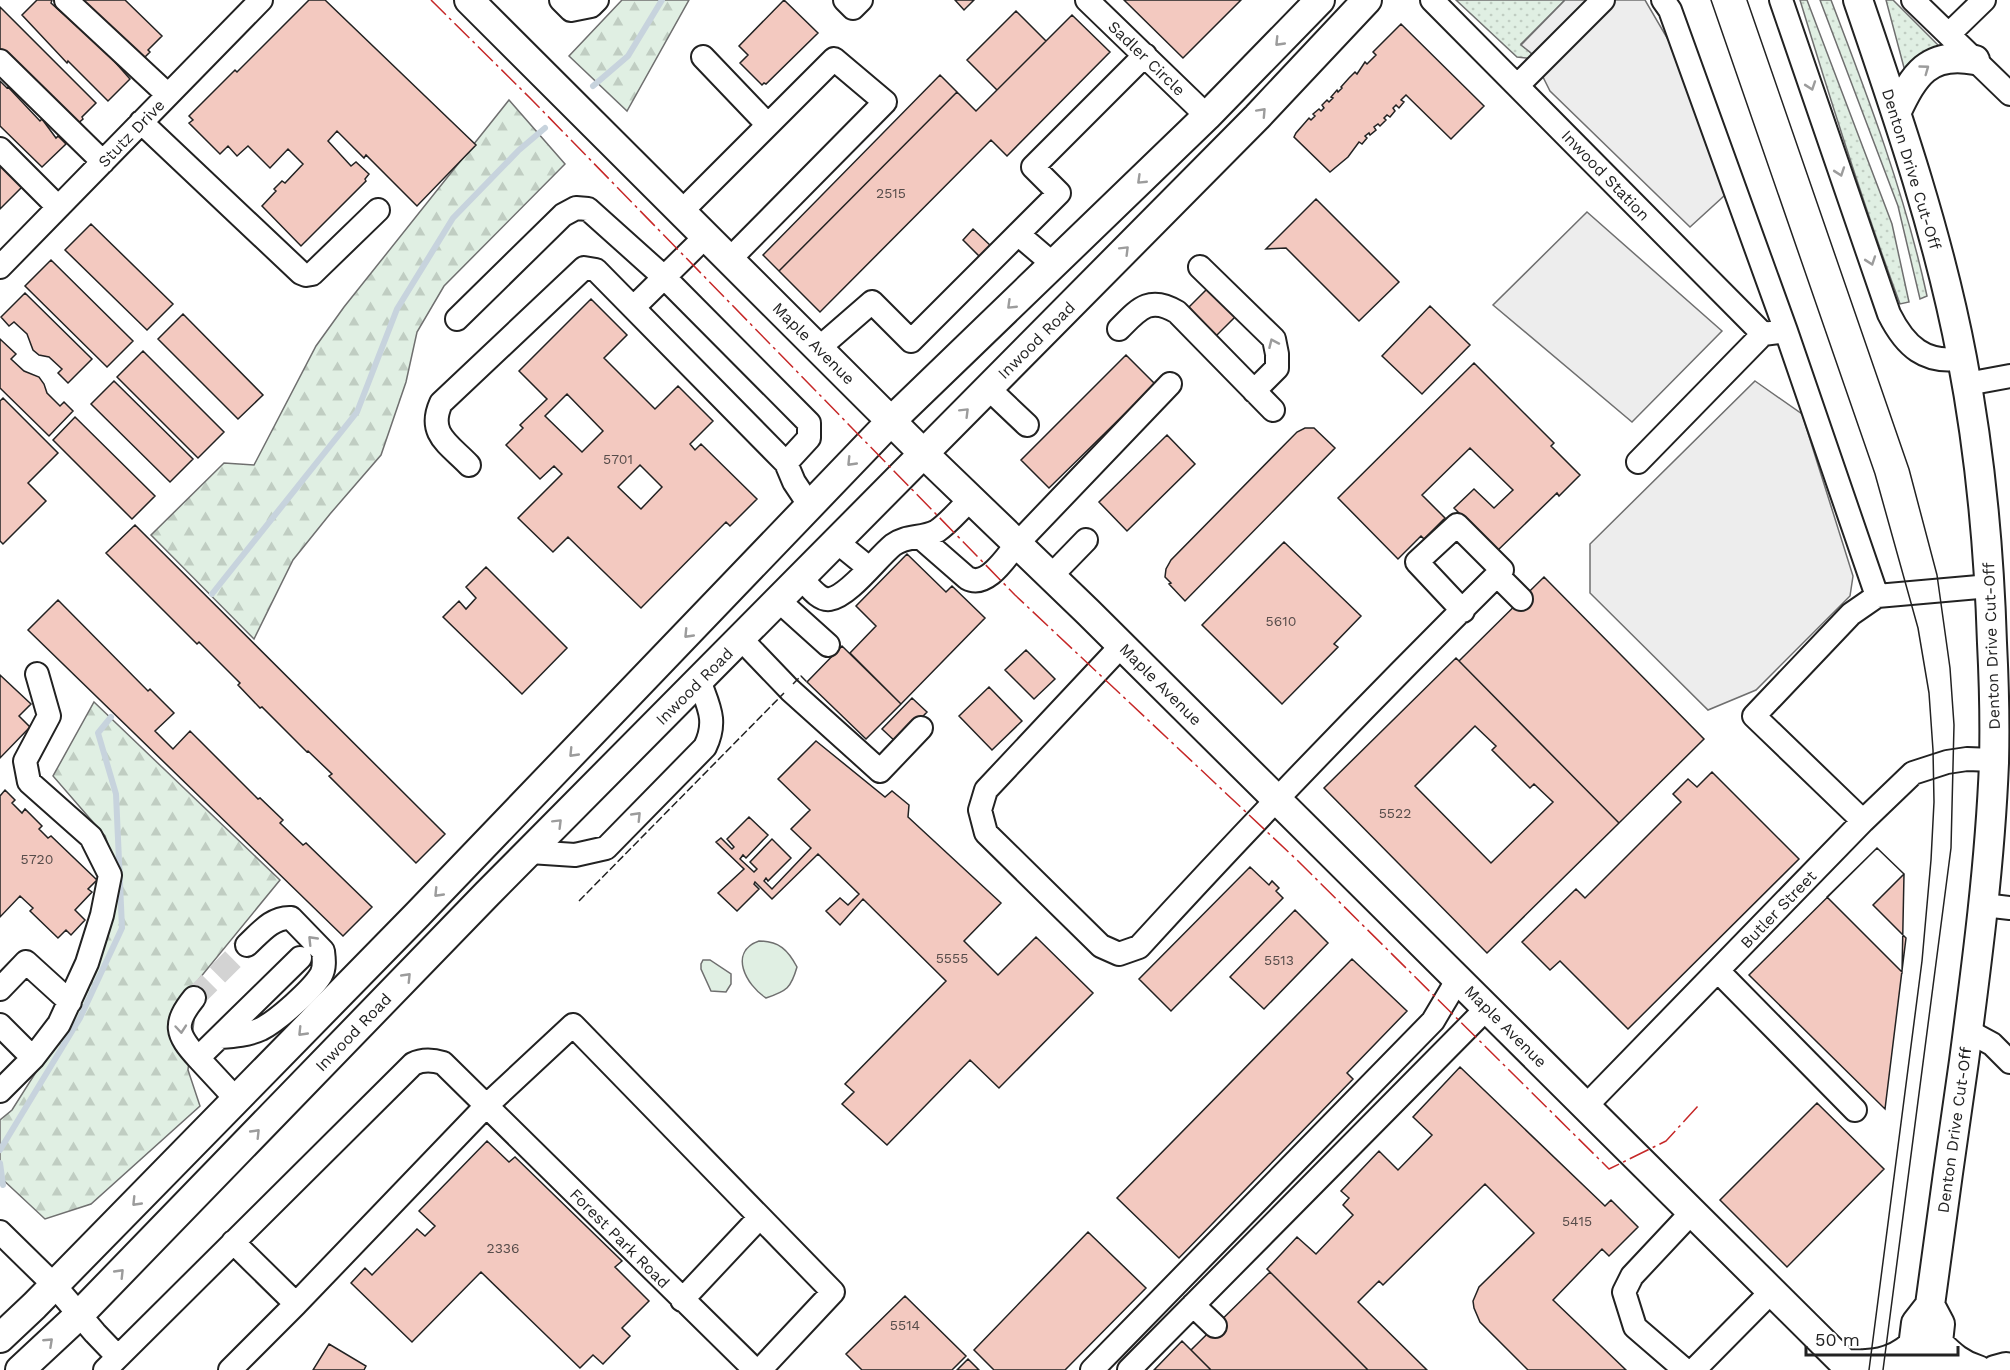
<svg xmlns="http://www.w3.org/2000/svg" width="2010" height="1370" font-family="'Work Sans',sans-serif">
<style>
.grass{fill:url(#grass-dots);stroke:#6f6f6f;stroke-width:1.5}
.forest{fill:url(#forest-firs);stroke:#6f6f6f;stroke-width:1.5}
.park{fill:#e0efe3;stroke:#6f6f6f;stroke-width:1.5}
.parking{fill:#ededed;stroke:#6f6f6f;stroke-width:1.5}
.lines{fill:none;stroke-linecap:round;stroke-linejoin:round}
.stream{stroke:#c7d3dd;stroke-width:6}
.building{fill:#f3c9c0;stroke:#222;stroke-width:1.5;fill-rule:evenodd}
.minor-tunnel{stroke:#d3d3d3;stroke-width:22;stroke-dasharray:22 11;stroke-linecap:butt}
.minor-casing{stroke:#222;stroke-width:26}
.major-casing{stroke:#222;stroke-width:32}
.minor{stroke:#fff;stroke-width:22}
.major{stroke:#fff;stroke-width:28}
.tram{stroke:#222;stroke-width:1.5}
.fence{stroke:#222;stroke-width:1.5;stroke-dasharray:8 3;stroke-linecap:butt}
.power{stroke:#c62828;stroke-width:1.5;stroke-dasharray:21 4.5 3 4.5;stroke-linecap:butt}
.oneway{stroke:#9c9c9c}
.labels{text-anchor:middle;stroke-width:4.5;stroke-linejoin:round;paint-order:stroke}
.number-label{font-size:14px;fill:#564c4a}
.street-label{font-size:16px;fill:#222;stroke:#fff}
</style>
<defs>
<pattern id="grass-dots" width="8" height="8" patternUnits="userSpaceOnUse" patternTransform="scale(1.5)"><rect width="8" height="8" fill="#e0efe3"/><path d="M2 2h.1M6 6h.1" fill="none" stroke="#c0cdc2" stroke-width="1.8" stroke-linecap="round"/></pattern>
<pattern id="forest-firs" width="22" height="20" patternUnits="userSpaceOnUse" patternTransform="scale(1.5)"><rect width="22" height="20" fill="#e0efe3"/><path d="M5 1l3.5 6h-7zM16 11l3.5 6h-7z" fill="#c0cdc2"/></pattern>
</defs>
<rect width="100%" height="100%" fill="#fff"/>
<path class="grass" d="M1456,0H1565L1521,44L1531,53L1534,59L1517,57Z
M1800,0H1807L1892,224L1909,302L1900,304C1863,204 1831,102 1800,0Z
M1820,0H1831C1868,97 1905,194 1927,296L1920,299L1898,206Z
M1886,0H1893L1944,51L1906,75Z"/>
<path class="forest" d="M622,0H689L627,111L569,56Z
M509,100L565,164L444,286L417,332L406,382L381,455L330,514L293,560L254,639L151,535L224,463L254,465L316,346L344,307Z
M94,702L280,880L199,979L188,1070L200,1106L91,1204L45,1219L0,1177V1120L12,1110L88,990L115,864L105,836L53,776Z"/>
<path class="park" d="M759,941C779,941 788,950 797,967C791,988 787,991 766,998C746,985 728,952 759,941Z
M703,960H710L731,974V984L726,992L711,991L701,969V964Z"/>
<path class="parking" d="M1565,0H1645L1673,48L1725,195L1690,227L1550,91L1531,53L1521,45Z
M1587,212L1722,331L1632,422L1493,305Z
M1755,381L1802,414L1853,576L1850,596L1756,690L1708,710L1590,593V544Z"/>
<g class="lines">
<path class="stream" d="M593,86L628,56L662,0
M212,594L357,412L397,309L453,218L519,150L545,128
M0,1150L80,1018L122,928L116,794L98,733L111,717
M0,1163L3,1185"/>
</g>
<path class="building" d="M37,0H52L51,3L107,53L130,79L108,101L68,61L67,63L22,15Z
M83,0H125L162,36L148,50L150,52L142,60Z
M309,0H325L476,145L417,206L366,155L364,158L337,131L328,141L351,166L356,162L369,174L365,179L366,181L301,246L262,206L276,191L274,189L282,181L285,183L303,164L288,149L270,168L248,146L237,156L228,146L220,154L189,123L193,120L189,116L235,70L237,72Z
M784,0L818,33L766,84L764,83L762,85L740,63L748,55L739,46Z
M955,0H974L964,10Z
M1124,0H1241L1183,58Z
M0,7L96,103L82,117L83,119L76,125L0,49Z
M1016,11L1046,41L997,90L967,60Z
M1072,15L1110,52L1007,156L991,140L820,312L779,271L957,92L976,111Z
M1401,24L1484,106L1451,139L1406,95L1401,100L1404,102L1399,108L1396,105L1393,108L1395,111L1390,117L1387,115L1384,118L1386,120L1380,126L1378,124L1374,127L1376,130L1370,135L1369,133L1365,136L1367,138L1362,144L1359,142L1348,157L1330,172L1294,137L1296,133L1309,118L1311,120L1315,116L1313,114L1319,109L1321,111L1324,108L1322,105L1327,100L1329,102L1333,98L1331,97L1337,90L1338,92L1342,88L1341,87L1349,78L1355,72L1357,74L1365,62L1367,64L1376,55L1373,52Z
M940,75L957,92L779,271L763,255Z
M0,81L7,88L8,87L40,121L42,119L56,138L58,136L66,144L42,167L0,126Z
M0,165L22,187L0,209Z
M1316,199L1399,282L1359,321L1286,248L1266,249Z
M91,224L173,304L147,330L65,250Z
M973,229L992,247L981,258L963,240Z
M51,260L133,341L107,367L25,286Z
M1208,288L1236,316L1215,337L1189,307Z
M25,293L92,359L68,383L58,373L62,369L49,357L39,355L33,350L27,334L14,322L9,326L1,317Z
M591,299L627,335L604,358L655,409L678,386L713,421L690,444L695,450L701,444L757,499L730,526L726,522L641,608L568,537L553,552L518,518L562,474L554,466L540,479L506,445L523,428L520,425L547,399L519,371ZM567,394L603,431L582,452L545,416ZM640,465L662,487L641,509L618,487Z
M1430,306L1470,345L1422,394L1382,356Z
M183,314L263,395L238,419L158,339Z
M0,339L16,354L11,359L24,371L39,377L44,384L47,393L60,406L64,402L73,411L49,436L0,388Z
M143,351L224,432L198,458L117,377Z
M1126,355L1155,384L1049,488L1021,460Z
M1474,363L1554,443L1551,446L1580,475L1559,496L1557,493L1497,551L1454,508L1474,489L1494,508L1513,490L1470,448L1422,495L1445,518L1424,539L1421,536L1398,559L1338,498Z
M114,381L193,459L170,482L91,404Z
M3,398L58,453L28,483L46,501L3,544L0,541V401Z
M75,417L155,496L132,519L53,440Z
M1305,428H1314L1335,448L1185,601L1169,584L1171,583L1165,577L1166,569L1171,560L1297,432Z
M1167,435L1195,464L1127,531L1099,502Z
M135,525L445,834L416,863L329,776L332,774L308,751L307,752L262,707L260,708L238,685L240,683L199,642L197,644L106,553Z
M1284,542L1361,616L1334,644L1338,647L1282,704L1202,625Z
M907,554L946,592L952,586L985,618L901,704L850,653L876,626L856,606Z
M486,567L567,648L522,694L443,617L459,601L466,609L476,598L466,587Z
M1544,577L1704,739L1619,823L1459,661Z
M58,600L148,691L150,689L174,713L155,731L173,749L190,731L258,799L260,798L283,820L280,823L303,845L306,843L372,907L343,936L28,630Z
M842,646L901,704L866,739L807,682Z
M1026,650L1055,679L1034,699L1005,670Z
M1456,658L1619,823L1487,953L1324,788ZM1475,726L1496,746L1492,750L1530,788L1534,784L1553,802L1491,863L1415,786Z
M0,675L31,704L19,716L30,727L0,758Z
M989,687L1022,721L992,750L959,716Z
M912,698L927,712L897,743L882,729Z
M816,741L885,797L892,791L909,805L908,817L1001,903L964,941L998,975L1036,937L1093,993L999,1088L970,1060L887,1145L842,1104L854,1092L845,1084L946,981L863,899L840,925L826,911L840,898L848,905L859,894L818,854L772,899L755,882L754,884L759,889L737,911L718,893L744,869L716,842L721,838L732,849L734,847L727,839L749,817L768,835L746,858L743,855L740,859L754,872L757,869L750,862L772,839L791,858L768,881L766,878L764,881L772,889L811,848L791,829L810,810L778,779Z
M1712,772L1799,859L1628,1029L1560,961L1550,970L1522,942L1576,889L1585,898L1681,802L1673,794L1688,779L1697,787Z
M5,790L15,800L12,803L22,813L25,809L42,826L39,829L48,838L51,836L97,880L88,889L92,892L75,910L85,920L71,935L66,930L58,938L30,911L33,908L20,896L0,917V796Z
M1877,848L1904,874L1873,905L1906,938L1885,1109L1749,975Z
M1877,848L1904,874L1902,972L1827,897Z
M1250,867L1269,885L1272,881L1279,888L1276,891L1283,898L1171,1011L1139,979Z
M1295,910L1328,943L1264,1009L1230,977Z
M1352,959L1407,1011L1347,1073L1353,1079L1179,1258L1117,1198Z
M1460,1067L1605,1206L1611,1200L1638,1227L1609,1256L1602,1249L1553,1300L1626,1370H1528L1480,1322L1474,1308L1473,1301L1479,1287L1534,1233L1485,1184L1383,1285L1379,1281L1358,1302L1427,1370H1368L1267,1269L1297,1237L1316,1254L1353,1215L1343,1205L1349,1198L1341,1191L1379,1151L1398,1170L1432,1135L1413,1117Z
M1817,1103L1884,1169L1787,1267L1720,1200Z
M487,1141L509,1162L515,1157L622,1261L615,1267L649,1301L622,1328L630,1336L603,1364L593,1355L580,1368L481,1272L412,1342L351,1283L365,1268L372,1275L417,1229L425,1236L435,1226L419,1211Z
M1088,1232L1146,1288L1065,1370H994L974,1350Z
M1270,1272L1368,1370H1211L1191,1350Z
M905,1296L966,1356L952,1370H862L846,1354Z
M1182,1341L1211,1370H1154Z
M329,1344L366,1366L364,1370H313Z
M968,1359L979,1370H957Z"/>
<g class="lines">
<path class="minor-tunnel" d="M194,998L247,945"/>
<defs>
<path id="minor" d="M66,0L168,95
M561,0L571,10L591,6L597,0
M845,0L853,8L861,0
M1087,0L1207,116
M1432,0L1763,334L1786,331
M1663,0L1670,10L1786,331L1877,596
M1781,0L1889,314C1905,346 1925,365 1963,358
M1913,0L2010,94
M1949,34L1984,0
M703,57L767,124
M0,61L103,162
M1518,85L1603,0
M141,122L301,273L306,275L312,274L378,210
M0,149L58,207
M682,211L834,59L885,102L730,259
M1018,234L1053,264
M0,267L261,0
M1200,267L1274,339L1277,354V368L1254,391
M634,307L706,236
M457,319L563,215L576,208L588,209L665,278L809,423V438L786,463L596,270L584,268L441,403C427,434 449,444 469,465
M1119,329C1138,310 1149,295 1177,312L1273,410
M819,348L872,302L911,341L1059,193L1033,167L1145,55
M1967,384L2010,376
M988,388L1027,425
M1638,462L1763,334
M786,463L794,482L810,506
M920,537L967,578C987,589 1006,557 1017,544L1170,384
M837,542L869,568
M1497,575L1521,599
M1051,576L1086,540
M801,578C808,585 819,601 830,599C849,596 877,558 893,545C906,535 923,539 937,531C949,523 960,509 971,499
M778,600L828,645
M741,639L790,690L880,771L921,728
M1122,645L986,790L980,810L986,833L1101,946L1119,954L1139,947C1257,818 1378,693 1502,570L1457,525L1417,562L1463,611
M1863,821L1754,716L1851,614L1877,596L1990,586
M530,852L575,855L606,848L705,747C718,720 708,706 699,680
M1984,905L2010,908
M1718,971L1855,1110
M0,989L26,962L70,1002
M194,998C173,1024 176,1034 198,1058
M0,1025L33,1058
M1968,1031L1992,1044L2010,1062
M220,1037C234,1036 248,1035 261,1029C277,1021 312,990 321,975C325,968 324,959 323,951L291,918C272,917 260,933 247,945
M0,1091L33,1058L59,1024L87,963L102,915L110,875L91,837L29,782L25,761L49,716L37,674
M236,1099L198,1058L300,958
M1586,1106L1863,821L1913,773L1947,762L1967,759L1994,760
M0,1232L54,1285L95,1333L118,1357
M682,1300L760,1217
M296,1304L486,1106L573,1025L833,1292L760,1370
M1193,1305L1215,1326
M105,1370L413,1064C423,1059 433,1060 443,1063L755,1370
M230,1370L296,1304L233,1242
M1092,1370L1433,1021L1458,979
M1129,1370L1487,1008
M1685,1370L1635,1327L1624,1292L1632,1276L1692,1212
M1694,1370L1772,1291"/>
<path id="major" d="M469,0L924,454L1088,612L1851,1370
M1858,0C1898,117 1939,236 1962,358C1980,452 1989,547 1992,643C1994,682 1995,723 1994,763C1990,863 1977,962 1964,1061C1952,1142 1941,1224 1930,1305L1916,1323L1910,1370
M1896,113C1914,75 1928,51 1975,60
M1930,1305L1940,1324L1935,1370
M0,1338L34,1306L418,914L892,420L1207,116L1320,0
M1938,1343C1951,1356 1961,1365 1978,1370
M1845,1364C1871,1365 1892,1364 1912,1346
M20,1370L79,1315L487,894L1257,117L1367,0
M1995,1370L2006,1367"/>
</defs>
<use href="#minor" class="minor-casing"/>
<use href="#major" class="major-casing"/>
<use href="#minor" class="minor"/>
<use href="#major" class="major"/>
<path class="tram" d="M1711,0L1875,474L1918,628L1929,693L1933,750L1934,802L1931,860L1922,961L1869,1370
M1747,0L1909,469L1937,575L1950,668L1954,725L1951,848L1883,1370"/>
<path class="fence" d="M793,684L801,676L807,682
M579,901L784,693"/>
<path class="power" d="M431,0L531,99L1015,595L1298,861L1609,1169L1666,1141L1699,1105"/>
</g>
<defs><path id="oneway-chevron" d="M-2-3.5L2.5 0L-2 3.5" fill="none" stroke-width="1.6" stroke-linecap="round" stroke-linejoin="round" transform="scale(1.5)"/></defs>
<g class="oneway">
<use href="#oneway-chevron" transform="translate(1279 42) rotate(134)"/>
<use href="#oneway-chevron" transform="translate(1925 69) rotate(-36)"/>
<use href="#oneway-chevron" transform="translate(1811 86) rotate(71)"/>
<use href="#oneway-chevron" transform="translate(1262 112) rotate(-47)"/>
<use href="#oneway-chevron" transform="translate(1840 172) rotate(71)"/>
<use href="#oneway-chevron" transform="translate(1141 180) rotate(136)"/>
<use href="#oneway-chevron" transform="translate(1125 250) rotate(-45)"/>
<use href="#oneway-chevron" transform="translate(1871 261) rotate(71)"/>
<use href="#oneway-chevron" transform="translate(1011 305) rotate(136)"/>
<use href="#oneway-chevron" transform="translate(1273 343) rotate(-114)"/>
<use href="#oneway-chevron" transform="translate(965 412) rotate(-45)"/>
<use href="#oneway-chevron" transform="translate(851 462) rotate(134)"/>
<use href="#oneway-chevron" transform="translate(688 634) rotate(134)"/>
<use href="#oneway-chevron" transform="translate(573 753) rotate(134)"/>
<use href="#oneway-chevron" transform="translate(637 816) rotate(-46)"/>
<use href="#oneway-chevron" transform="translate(558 823) rotate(-45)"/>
<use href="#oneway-chevron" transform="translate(438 893) rotate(134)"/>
<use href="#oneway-chevron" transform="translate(312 940) rotate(-134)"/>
<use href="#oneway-chevron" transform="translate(407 977) rotate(-46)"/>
<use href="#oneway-chevron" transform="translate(181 1029) rotate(85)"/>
<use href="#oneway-chevron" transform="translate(302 1032) rotate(134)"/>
<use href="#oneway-chevron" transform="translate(256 1133) rotate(-46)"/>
<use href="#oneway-chevron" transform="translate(136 1202) rotate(134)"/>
<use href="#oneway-chevron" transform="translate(120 1273) rotate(-46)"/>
<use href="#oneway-chevron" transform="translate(49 1342) rotate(-43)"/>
</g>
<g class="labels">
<g class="number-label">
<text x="891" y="198">2515</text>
<text x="618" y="464">5701</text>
<text x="1281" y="626">5610</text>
<text x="1395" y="818">5522</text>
<text x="37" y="864">5720</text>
<text x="952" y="963">5555</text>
<text x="1279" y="965">5513</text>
<text x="1577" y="1226">5415</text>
<text x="503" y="1253">2336</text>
<text x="905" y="1330">5514</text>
</g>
<g class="street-label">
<text transform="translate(1147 58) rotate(44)" y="6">Sadler Circle</text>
<text transform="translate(131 133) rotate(-46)" y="6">Stutz Drive</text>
<text transform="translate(1912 169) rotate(73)" y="6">Denton Drive Cut-Off</text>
<text transform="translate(1606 175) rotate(46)" y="6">Inwood Station</text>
<text transform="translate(1036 340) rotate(-45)" y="6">Inwood Road</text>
<text transform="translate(814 343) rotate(45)" y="6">Maple Avenue</text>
<text transform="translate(1991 646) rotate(-92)" y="6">Denton Drive Cut-Off</text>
<text transform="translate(1161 684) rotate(45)" y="6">Maple Avenue</text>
<text transform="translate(694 686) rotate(-45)" y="6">Inwood Road</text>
<text transform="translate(1778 909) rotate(-46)" y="6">Butler Street</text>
<text transform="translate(1506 1026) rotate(45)" y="6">Maple Avenue</text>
<text transform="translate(353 1032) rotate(-46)" y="6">Inwood Road</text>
<text transform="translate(1954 1130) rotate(-82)" y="6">Denton Drive Cut-Off</text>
<text transform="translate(620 1238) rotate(45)" y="6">Forest Park Road</text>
</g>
</g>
<path d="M1806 1346v9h152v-9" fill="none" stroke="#222222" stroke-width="3"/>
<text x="1815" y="1346" font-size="18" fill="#222222" stroke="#ffffff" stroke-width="4.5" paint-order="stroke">50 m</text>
</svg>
